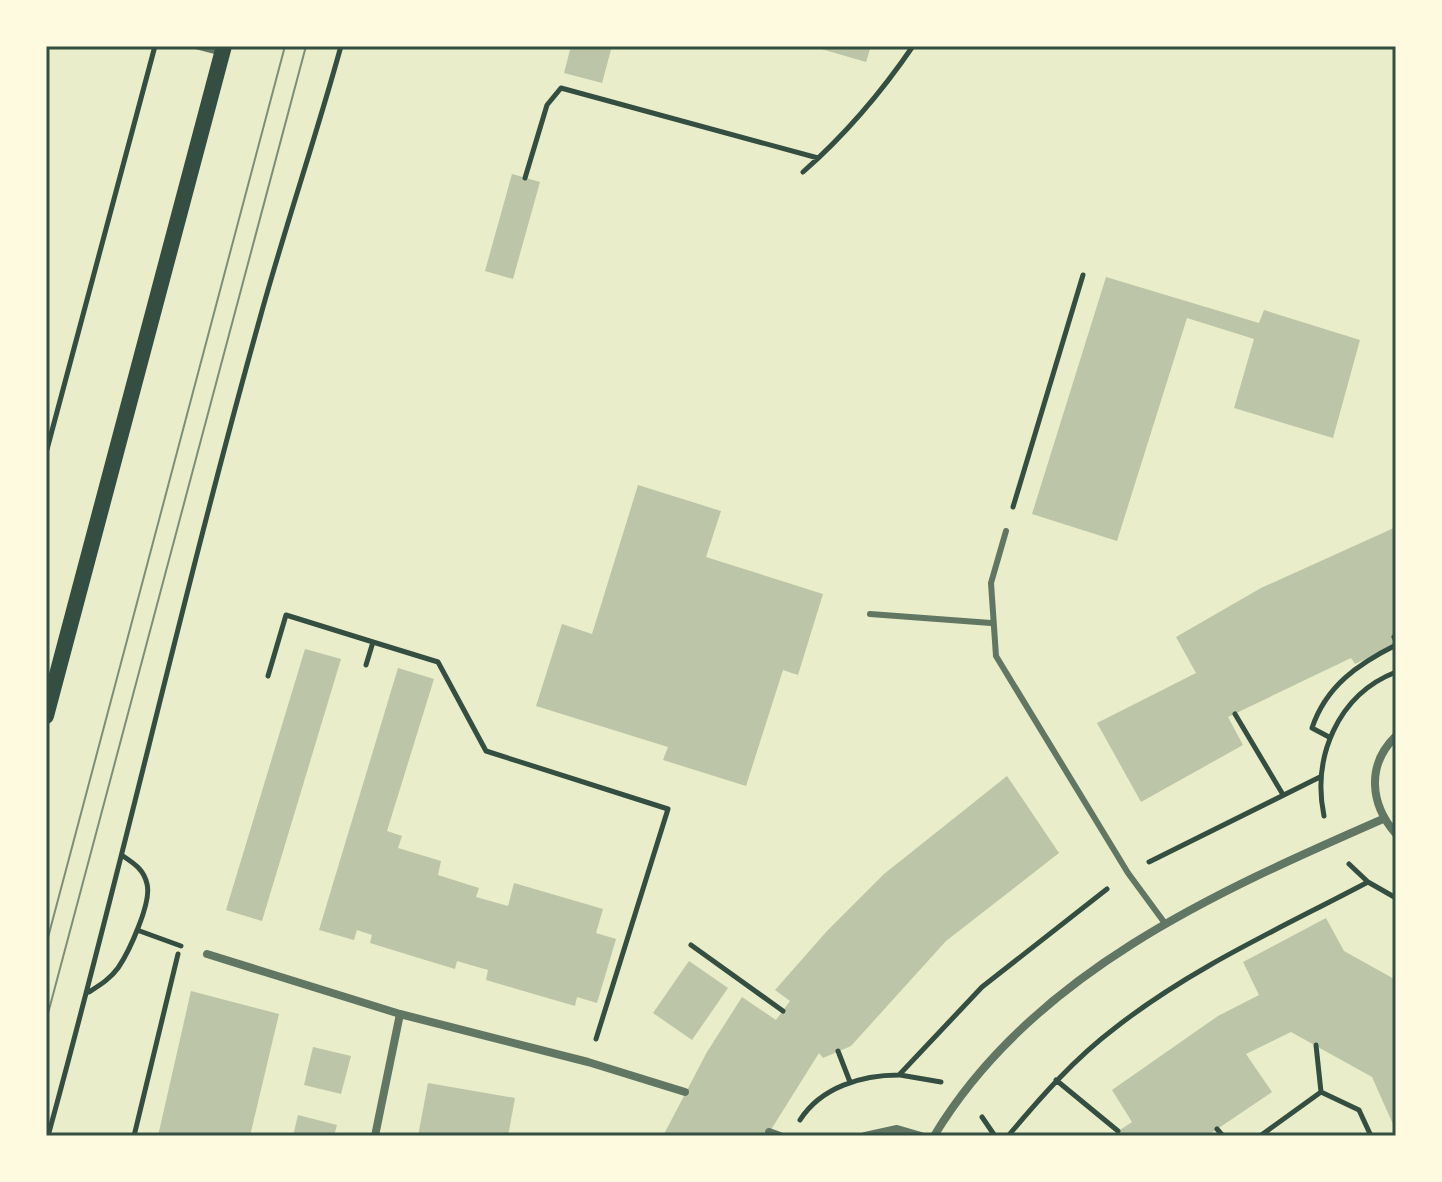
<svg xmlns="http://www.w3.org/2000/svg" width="1442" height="1182" font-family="'Times New Roman',serif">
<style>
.building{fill:#bcc5a7}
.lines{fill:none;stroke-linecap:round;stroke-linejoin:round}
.path{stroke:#344e41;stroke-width:5}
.service{stroke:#617663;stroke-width:6}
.minor{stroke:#617663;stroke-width:8}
.secondary{stroke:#344e41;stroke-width:16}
.tram{stroke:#7c8e77;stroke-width:2}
.neatline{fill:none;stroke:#344e41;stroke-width:3}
</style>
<rect width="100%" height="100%" fill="#e9edc9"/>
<path class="building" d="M571,46H612L602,83L564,73Z
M811,46H871L866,62Z
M512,174L540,182L513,279L485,271Z
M1106,277L1259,323L1264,310L1360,340L1333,438L1234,408L1254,339L1187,318L1117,541L1032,514Z
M638,485L721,511L706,557L823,594L798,675L783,670L746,786L663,760L668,747L536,706L562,624L592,634Z
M1396,527V644L1355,664L1351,658L1228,717L1243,745L1141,802L1097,723L1196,673L1176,637L1261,588Z
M305,649L341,659L262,921L226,910Z
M398,668L434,679L387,831L402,836L398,848L441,861L438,875L479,888L476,897L508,906L514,883L603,909L596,933L616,939L597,1003L577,997L575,1006L486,980L488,970L457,961L455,969L422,959L370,943L372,935L357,930L354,940L319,930Z
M1007,776L1059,853L946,941L851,1046L823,1058L819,1053L767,1136H663L707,1052L742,997L776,1020L790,1001L775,990L827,931L884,874Z
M1326,918L1344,951L1396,980V1131L1372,1077L1291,1032L1246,1054L1272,1092L1207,1136H1111L1132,1122L1112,1090L1218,1016L1259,995L1243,962Z
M689,961L728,988L692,1040L653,1013Z
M191,991L279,1014L250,1136H158Z
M313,1047L351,1056L341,1094L304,1085Z
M428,1083L515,1098L508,1136H418Z
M298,1115L337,1125L334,1136H293Z"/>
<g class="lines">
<path class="path" d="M803,172C846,134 881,93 913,46
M525,178L547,105L561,88L818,158
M46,453L155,46
M1013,507L1083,275
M1394,637L1396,641
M366,665L373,642L438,662L486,751L668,809L596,1039
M268,676L286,615L373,642
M1235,714L1282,793
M1329,737L1312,728C1326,686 1358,664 1396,645
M1324,816C1312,758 1337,695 1396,672
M1149,862L1320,777
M1349,864L1368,882L1396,898
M137,930L181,946
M691,945L783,1011
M89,992C100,985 110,979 118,968C129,952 152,902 147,884C144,870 135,864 123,856
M1316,1045L1321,1092
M838,1051L850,1082
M900,1075L941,1082
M1056,1080L1118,1131
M982,1117L995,1136
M800,1120C821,1087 862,1075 899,1075L982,987L1107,889
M1217,1129L1223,1136
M48,1136C123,864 184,589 260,318C285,227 316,137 341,46
M134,1136L178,954
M1008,1136C1041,1097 1074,1059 1115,1028C1191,968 1283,927 1368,882
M1260,1136L1321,1092L1359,1110L1371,1136"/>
<path class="service" d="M196,46L219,52
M1006,531L991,583L996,656L1128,873L1164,922
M870,614L991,623"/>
<path class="minor" d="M1396,736C1366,765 1370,804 1396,834
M207,954L400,1014L588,1062L685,1092
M769,1132L780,1136
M375,1136L400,1014
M865,1136L897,1129L921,1136
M934,1136C1032,973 1216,892 1383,819"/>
<path class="secondary" d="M46,716L224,46"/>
<path class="tram" d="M46,945L285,46
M46,1021L306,46"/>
</g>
<rect width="1442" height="1182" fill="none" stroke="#fefae0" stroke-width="96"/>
<rect x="48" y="48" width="1346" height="1086" class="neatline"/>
</svg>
